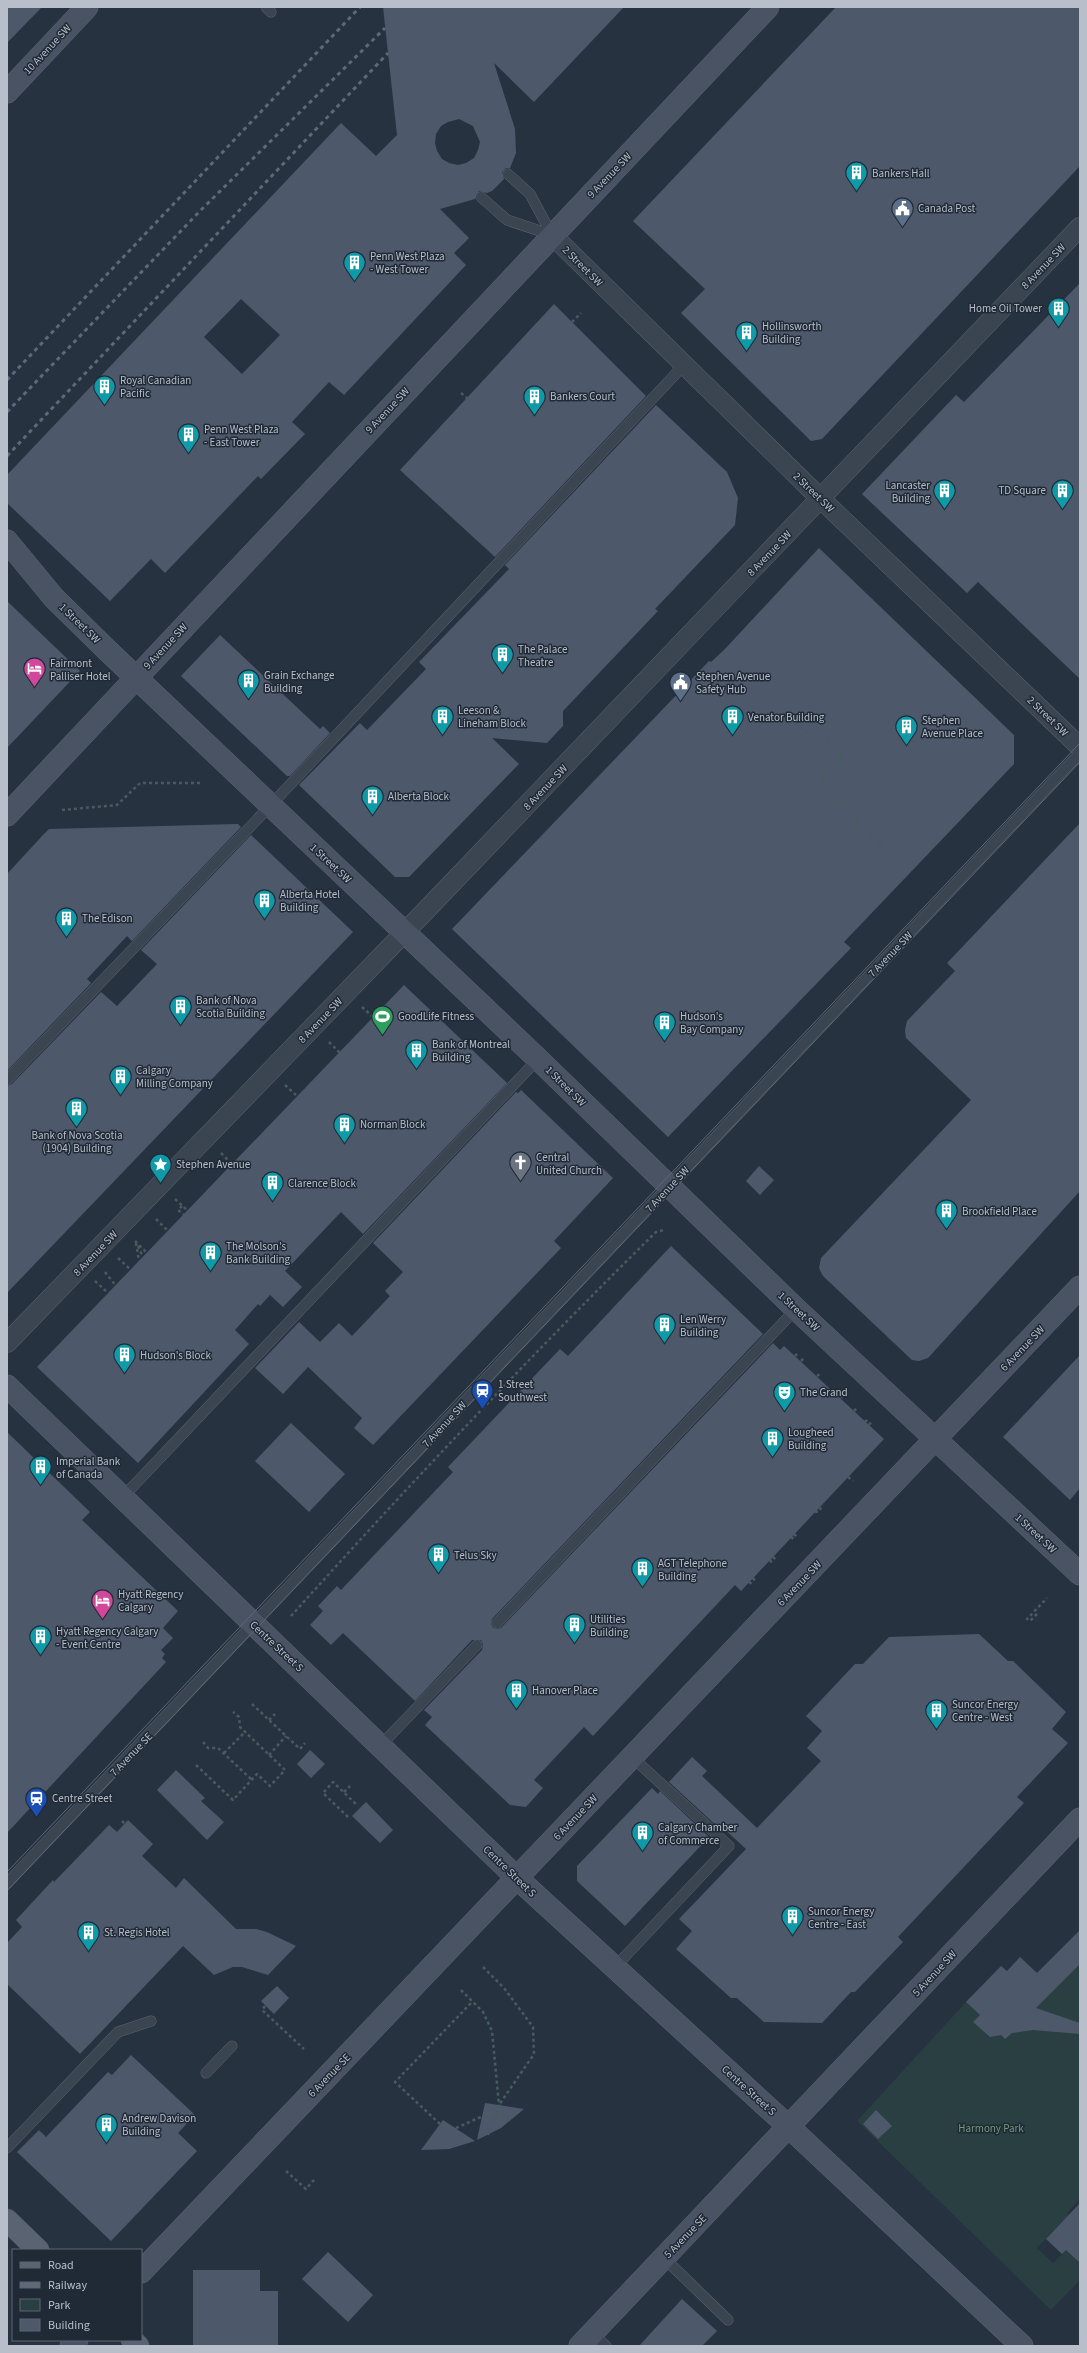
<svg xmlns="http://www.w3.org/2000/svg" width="1087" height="2353" font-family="'Source Sans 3',sans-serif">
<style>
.green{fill:#293f42}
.building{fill:#4d596a;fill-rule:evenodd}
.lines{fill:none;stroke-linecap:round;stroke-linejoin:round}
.lane-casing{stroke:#59626e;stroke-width:11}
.street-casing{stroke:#59626e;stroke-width:20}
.secondary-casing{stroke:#59626e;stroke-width:23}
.primary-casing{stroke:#454d5a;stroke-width:23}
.path{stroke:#475c5f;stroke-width:2.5;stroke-dasharray:3 3;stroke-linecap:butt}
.lane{stroke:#3b4451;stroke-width:10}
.street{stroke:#3b4451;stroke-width:19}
.secondary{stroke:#495364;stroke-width:22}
.primary{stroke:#596371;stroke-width:22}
.tram{stroke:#5d6878;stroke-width:1}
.rail{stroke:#5d6878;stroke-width:3;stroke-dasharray:4 4;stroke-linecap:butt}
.labels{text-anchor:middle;stroke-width:3;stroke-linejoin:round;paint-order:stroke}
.street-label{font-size:11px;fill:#b8bfcb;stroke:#202936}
.poi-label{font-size:11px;fill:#b8bfcb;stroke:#202936;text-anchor:start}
.park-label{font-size:11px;fill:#709b7a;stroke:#202936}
</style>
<rect width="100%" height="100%" fill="#273241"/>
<path class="green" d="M1080,1963V2199L1067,2213L1069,2215L1037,2248L1053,2263L1066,2250L1080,2263V2280L1051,2310L857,2121L966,2002L980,2015L973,2022L994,2028L1005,2039Z"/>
<path class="building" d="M7,7H42L7,43Z
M383,7H624L534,102L494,63L515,129L516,153L510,168H506L502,172L504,179L492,191L487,193L479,191L475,199L440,209L469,238L454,253L466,265L344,395L329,382L292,422L305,434L261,479L258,476L165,573L151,559L110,601L7,503V475L341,123L376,156L397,135ZM459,119L473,126L480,142L478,150L474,158L466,163L458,165L449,163L442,159L437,151L435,143L436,134L441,126L448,122ZM241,299L280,335L242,374L204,337Z
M836,7H1080V166L822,439L811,441L681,313L705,289L633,221Z
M1080,283V679L978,582L967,593L862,494L956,395L964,402Z
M554,304L646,396L495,557L400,470Z
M656,405L727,472L738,498L735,525L655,609L658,611L563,711V726L547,743L492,738L519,764L409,877H395L299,785L360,723L367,730L426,669L419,662L509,569L505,565Z
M819,548L1014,735V764L844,942L851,948L668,1137L452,929L709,661L711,662L724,650Z
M7,601L80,671L7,748Z
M220,635L320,729L323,726L330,733L290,776H287L181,676Z
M1080,823V1191L928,1358L919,1361L912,1360L823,1276L819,1268L821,1258L971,1100L906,1038L905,1030L907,1021L955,971L947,963Z
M238,824L241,827L132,941L127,936L87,979L91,983L7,1071V874L43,835L49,829Z
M251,835L353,932L7,1293V1086L12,1084L101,992L117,1006L157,964L141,950Z
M404,985L507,1083L363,1234L341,1212L285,1271L302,1287L283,1307L270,1295L260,1306L258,1304L235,1330L249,1344L138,1463L37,1367Z
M521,1090L613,1178L554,1241L561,1248L373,1445L354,1428L362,1418L308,1367L283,1394L255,1368L299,1322L320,1342L339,1323L352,1336L390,1296L385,1291L403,1272L373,1243L516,1092L518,1093Z
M759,1166L774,1180L760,1195L746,1181Z
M671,1246L763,1334L492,1619L491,1624L493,1628L498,1629L502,1627L773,1343L780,1350L784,1346L884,1439L741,1591L735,1585L593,1736L584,1727L534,1780L543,1788L526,1807L510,1805L425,1725L432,1717L424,1710L482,1650L483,1644L481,1640H472L415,1701L343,1633L331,1645L310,1625L323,1611L318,1606L337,1586L341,1590L453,1472L448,1467L560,1349L568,1356Z
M1080,1355V1488L1070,1500L1003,1437Z
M291,1423L345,1474L309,1512L255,1461Z
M7,1432L90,1512L82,1520L178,1611L163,1628L173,1638L161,1650L165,1654L162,1658L166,1662L7,1833Z
M979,1634L1008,1661H1013L1066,1712L1052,1729L1068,1743L1017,1797L1024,1803L898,1937L903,1942L855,1992H851L822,2023L764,2022L737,1998H731L676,1949L692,1931L679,1919L746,1849L720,1825L718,1827L669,1782L692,1757L707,1771L702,1776L757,1828L821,1761L807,1748L822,1731L806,1716L855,1664H863L889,1637Z
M310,1750L325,1764L311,1778L297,1764Z
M176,1770L205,1798L201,1801L224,1822L207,1840L157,1790Z
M652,1788L658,1794L660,1791L709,1837L625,1926L577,1881V1866Z
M366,1802L393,1830L380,1843L352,1816Z
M128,1820L153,1844L142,1856L176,1888L184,1878L236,1929H256L267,1932L296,1946L268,1975L242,1967H233L214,1975L183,1946L80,2054L7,1984V1943L22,1927L16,1920L53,1880L54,1882L109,1825L117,1832Z
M1080,1930V1964L1036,2008L1080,2023V2034L1033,2030L1012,2033L1005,2039L1001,2035L990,2037L973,2022L980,2015L966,2002L1001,1966L1007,1971L1020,1957L1037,1973Z
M277,1986L289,1998L274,2014L261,2001Z
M131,2055L195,2115L178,2133L197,2151L111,2241L17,2152L39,2130L46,2137L108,2072L112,2075Z
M485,2103L499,2105L524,2109L501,2128L477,2140Z
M876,2110L892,2126L878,2139L863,2124Z
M443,2120L475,2141L449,2149L421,2150Z
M1080,2203V2263L1066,2250L1062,2254L1046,2239Z
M328,2252L373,2295L348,2322L302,2279Z
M193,2270H260V2291H278V2346H193Z
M682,2299L717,2331L702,2346H639Z"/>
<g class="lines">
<defs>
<path id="lane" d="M266,7L271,12
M508,174L530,194L552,235
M481,197L507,220L552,235
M7,1080L270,806L684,365
M122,1498L538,1059
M497,1623L796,1309
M381,1745L477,1645
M7,1883L1080,753
M615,1967L729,1846L632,1757
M206,2073L232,2046
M7,2148L118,2032L151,2021
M664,2258L728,2320
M592,2333L606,2346"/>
<path id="street" d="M552,235L821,499L1080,747
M7,1343L432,904L1080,227"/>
<path id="secondary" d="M7,92L87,7
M7,541L54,598L108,651L538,1059L796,1309L1080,1574
M7,815L768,7
M7,1386L517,1878L789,2127L1022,2346
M141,2272L1080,1287
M71,2346L77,2340
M580,2346L1080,1819"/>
<path id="primary" d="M7,2220L38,2250
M132,2340L138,2346"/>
</defs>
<use href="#lane" class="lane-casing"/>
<use href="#street" class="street-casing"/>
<use href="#secondary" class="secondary-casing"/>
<use href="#primary" class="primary-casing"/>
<path class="path" d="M572,322L581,313
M461,393L467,398
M789,711L786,714L807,733L809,730
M827,739L841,752V758L822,779L823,786L879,842L882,847L884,844
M62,810L117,805L140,783H201
M362,1007L373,1017
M329,1042L340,1053
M285,1085L296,1095
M221,1153L232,1164
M175,1199L188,1211
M182,1206L178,1210L184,1215
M156,1219L168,1231
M135,1241L147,1253
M136,1243L139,1261
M138,1246L143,1257
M118,1258L131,1270
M105,1272L116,1286
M95,1281L108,1293
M795,1356L799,1352
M801,1361L805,1357
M817,1376L821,1373
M835,1393L838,1389
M840,1398L844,1394
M854,1411L858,1407
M865,1422L869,1418
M869,1425L872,1421
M848,1477L853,1481
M815,1512L820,1511L821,1506
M794,1534L798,1538
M791,1537L795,1540
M773,1557L776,1560
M770,1560L772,1563
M753,1578L755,1581
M749,1582L752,1584
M1037,1614L1030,1621L1027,1619L1047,1598
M291,1616C409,1485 530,1356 656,1232L664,1230
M252,1704L300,1749L305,1743
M269,1720L275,1714
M203,1742L208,1748H218L252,1780
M224,1753L245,1732
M269,1755L286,1736
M196,1765L233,1800L257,1774L270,1786L285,1770L240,1727L239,1717L233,1712
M344,1792L350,1786
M348,1817L323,1793L333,1782L358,1806
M122,1821L125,1824
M483,1967L504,1988L533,2027L534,2054L499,2105L488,2135
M461,1990L483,2012L492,2031L499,2105
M265,2006L262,2010L304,2049
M440,2124L395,2082L473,2001
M456,2128L483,2116L511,2120
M286,2171L306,2189L314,2180"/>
<use href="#lane" class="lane"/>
<use href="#street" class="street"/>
<use href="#secondary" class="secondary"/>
<use href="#primary" class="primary"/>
<path class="tram" d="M7,1872L1080,743
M7,1891L1080,762"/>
<path class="rail" d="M7,380L360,7
M7,412L200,211L385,28
M7,456L388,53"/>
</g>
<defs>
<symbol id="building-pin" viewBox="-11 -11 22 30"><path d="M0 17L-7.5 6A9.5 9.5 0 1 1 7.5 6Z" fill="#0f9aa8" stroke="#202936"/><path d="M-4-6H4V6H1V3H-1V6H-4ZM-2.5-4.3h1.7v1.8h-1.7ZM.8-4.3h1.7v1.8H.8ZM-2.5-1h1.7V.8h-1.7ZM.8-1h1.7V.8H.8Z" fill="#fff"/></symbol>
<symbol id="civic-pin" viewBox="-11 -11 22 30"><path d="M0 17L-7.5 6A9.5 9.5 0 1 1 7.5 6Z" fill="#5c6f8a" stroke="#202936"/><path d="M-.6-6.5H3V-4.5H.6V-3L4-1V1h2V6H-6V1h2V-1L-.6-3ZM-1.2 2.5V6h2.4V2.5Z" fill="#fff"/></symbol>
<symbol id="hotel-pin" viewBox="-11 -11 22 30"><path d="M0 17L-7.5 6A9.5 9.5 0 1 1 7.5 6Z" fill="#d1479c" stroke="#202936"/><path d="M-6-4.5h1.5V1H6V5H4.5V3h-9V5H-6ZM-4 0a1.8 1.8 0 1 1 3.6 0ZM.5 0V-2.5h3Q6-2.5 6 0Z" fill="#fff"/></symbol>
<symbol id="stadium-pin" viewBox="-11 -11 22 30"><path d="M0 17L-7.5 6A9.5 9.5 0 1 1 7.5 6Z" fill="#2e9e5b" stroke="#202936"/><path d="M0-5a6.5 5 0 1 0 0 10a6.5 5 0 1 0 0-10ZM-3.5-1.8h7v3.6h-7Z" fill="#fff"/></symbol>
<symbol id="church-pin" viewBox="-11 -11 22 30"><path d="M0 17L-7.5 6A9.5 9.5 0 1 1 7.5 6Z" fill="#6b7280" stroke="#202936"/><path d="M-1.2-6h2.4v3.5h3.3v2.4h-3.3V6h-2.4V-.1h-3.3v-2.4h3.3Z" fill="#fff"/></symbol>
<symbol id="sight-pin" viewBox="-11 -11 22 30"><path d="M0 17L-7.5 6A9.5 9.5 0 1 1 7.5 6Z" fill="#0f9aa8" stroke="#202936"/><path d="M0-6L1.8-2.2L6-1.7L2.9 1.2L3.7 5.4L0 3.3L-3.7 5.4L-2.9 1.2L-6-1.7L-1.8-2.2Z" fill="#fff"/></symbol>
<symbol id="station-pin" viewBox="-11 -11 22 30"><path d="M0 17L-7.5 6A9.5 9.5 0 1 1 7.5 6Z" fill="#1a4fb4" stroke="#202936"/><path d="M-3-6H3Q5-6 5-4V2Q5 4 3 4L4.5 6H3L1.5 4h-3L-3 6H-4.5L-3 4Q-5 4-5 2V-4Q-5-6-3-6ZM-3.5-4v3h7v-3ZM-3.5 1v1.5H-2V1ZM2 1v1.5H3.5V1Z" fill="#fff"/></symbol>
<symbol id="theatre-pin" viewBox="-11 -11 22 30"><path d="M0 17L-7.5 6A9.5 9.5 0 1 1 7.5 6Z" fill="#0f9aa8" stroke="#202936"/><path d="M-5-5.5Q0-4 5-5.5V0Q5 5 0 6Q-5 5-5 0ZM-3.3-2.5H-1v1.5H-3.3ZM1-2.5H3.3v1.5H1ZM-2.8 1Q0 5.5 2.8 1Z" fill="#fff"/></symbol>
</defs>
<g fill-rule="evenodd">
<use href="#building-pin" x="844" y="160" width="25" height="34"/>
<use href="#civic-pin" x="890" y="196" width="25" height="34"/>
<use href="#building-pin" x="342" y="250" width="25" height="34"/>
<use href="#building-pin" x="1046" y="296" width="25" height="34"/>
<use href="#building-pin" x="734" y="320" width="25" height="34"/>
<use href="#building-pin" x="92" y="374" width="25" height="34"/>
<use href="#building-pin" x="522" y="384" width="25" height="34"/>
<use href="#building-pin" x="176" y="422" width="25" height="34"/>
<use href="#building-pin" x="1050" y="478" width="25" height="34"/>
<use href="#building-pin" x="932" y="478" width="25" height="34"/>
<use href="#building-pin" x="490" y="642" width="25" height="34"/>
<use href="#hotel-pin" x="22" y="656" width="25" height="34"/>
<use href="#building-pin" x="236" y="668" width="25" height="34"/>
<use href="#civic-pin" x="668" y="670" width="25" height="34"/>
<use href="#building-pin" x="430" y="704" width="25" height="34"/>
<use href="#building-pin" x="720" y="704" width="25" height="34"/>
<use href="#building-pin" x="894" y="714" width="25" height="34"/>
<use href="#building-pin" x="360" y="784" width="25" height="34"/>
<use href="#building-pin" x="252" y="888" width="25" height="34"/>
<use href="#building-pin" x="54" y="906" width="25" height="34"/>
<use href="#building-pin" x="168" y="994" width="25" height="34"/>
<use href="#stadium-pin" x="370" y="1004" width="25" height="34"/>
<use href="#building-pin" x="652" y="1010" width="25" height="34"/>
<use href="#building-pin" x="404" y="1038" width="25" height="34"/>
<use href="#building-pin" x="108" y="1064" width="25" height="34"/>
<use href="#building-pin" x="64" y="1096" width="25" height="34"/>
<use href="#building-pin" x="332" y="1112" width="25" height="34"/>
<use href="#church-pin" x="508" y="1150" width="25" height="34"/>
<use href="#sight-pin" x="148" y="1152" width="25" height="34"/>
<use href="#building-pin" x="260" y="1170" width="25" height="34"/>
<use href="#building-pin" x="934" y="1198" width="25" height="34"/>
<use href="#building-pin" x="198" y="1240" width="25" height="34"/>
<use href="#building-pin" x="652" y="1312" width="25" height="34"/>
<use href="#building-pin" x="112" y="1342" width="25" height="34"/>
<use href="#station-pin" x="470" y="1378" width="25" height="34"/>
<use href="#theatre-pin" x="772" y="1380" width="25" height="34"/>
<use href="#building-pin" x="760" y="1426" width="25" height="34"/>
<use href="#building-pin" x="28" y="1454" width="25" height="34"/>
<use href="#building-pin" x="426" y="1542" width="25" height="34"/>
<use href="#building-pin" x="630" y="1556" width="25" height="34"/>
<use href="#hotel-pin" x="90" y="1588" width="25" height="34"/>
<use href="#building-pin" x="562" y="1612" width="25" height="34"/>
<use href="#building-pin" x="28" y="1624" width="25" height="34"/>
<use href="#building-pin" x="504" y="1678" width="25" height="34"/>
<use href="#building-pin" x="924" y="1698" width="25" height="34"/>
<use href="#station-pin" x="24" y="1786" width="25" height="34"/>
<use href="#building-pin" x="630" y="1820" width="25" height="34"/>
<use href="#building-pin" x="780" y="1904" width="25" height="34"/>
<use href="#building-pin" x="76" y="1920" width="25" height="34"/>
<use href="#building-pin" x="94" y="2112" width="25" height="34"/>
</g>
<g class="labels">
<g class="street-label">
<text transform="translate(47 49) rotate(-47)" y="4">10 Avenue SW</text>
<text transform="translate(609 175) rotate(-46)" y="4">9 Avenue SW</text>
<text transform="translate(583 266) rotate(45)" y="4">2 Street SW</text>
<text transform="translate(1043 266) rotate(-46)" y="4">8 Avenue SW</text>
<text transform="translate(387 410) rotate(-47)" y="4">9 Avenue SW</text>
<text transform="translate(814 492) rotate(44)" y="4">2 Street SW</text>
<text transform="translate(769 553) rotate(-46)" y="4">8 Avenue SW</text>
<text transform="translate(80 623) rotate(44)" y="4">1 Street SW</text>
<text transform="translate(165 646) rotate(-47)" y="4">9 Avenue SW</text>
<text transform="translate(1048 716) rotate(44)" y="4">2 Street SW</text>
<text transform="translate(545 787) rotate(-46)" y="4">8 Avenue SW</text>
<text transform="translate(331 863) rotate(43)" y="4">1 Street SW</text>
<text transform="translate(890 954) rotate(-46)" y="4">7 Avenue SW</text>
<text transform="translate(320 1020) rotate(-46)" y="4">8 Avenue SW</text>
<text transform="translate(566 1086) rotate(45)" y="4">1 Street SW</text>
<text transform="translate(667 1189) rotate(-47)" y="4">7 Avenue SW</text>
<text transform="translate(95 1253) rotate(-46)" y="4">8 Avenue SW</text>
<text transform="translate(799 1311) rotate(43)" y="4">1 Street SW</text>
<text transform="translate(1022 1348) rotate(-46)" y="4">6 Avenue SW</text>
<text transform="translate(444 1424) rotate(-47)" y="4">7 Avenue SW</text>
<text transform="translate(1036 1533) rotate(43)" y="4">1 Street SW</text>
<text transform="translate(799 1583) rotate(-46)" y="4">6 Avenue SW</text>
<text transform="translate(277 1646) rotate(43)" y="4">Centre Street S</text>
<text transform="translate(131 1754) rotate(-46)" y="4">7 Avenue SE</text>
<text transform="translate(575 1817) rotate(-46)" y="4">6 Avenue SW</text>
<text transform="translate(510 1871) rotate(44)" y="4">Centre Street S</text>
<text transform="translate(934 1973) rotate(-47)" y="4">5 Avenue SW</text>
<text transform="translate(329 2075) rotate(-46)" y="4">6 Avenue SE</text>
<text transform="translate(749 2090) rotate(42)" y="4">Centre Street S</text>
<text transform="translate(685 2236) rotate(-46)" y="4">5 Avenue SE</text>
</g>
<g class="poi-label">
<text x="872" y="177">Bankers Hall</text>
<text x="918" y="212">Canada Post</text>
<text x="370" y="260">Penn West Plaza<tspan x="370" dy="13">- West Tower</tspan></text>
<text x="1042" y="312" text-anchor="end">Home Oil Tower</text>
<text x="762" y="330">Hollinsworth<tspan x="762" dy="13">Building</tspan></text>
<text x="120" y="384">Royal Canadian<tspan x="120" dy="13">Pacific</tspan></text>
<text x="550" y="400">Bankers Court</text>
<text x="204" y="433">Penn West Plaza<tspan x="204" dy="13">- East Tower</tspan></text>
<text x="930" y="489" text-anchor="end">Lancaster<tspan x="930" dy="13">Building</tspan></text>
<text x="1046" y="494" text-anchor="end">TD Square</text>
<text x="518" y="653">The Palace<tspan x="518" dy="13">Theatre</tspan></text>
<text x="50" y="667">Fairmont<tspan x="50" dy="13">Palliser Hotel</tspan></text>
<text x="264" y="679">Grain Exchange<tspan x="264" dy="13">Building</tspan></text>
<text x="696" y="680">Stephen Avenue<tspan x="696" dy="13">Safety Hub</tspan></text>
<text x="458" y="714">Leeson &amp;<tspan x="458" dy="13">Lineham Block</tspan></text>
<text x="748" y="721">Venator Building</text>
<text x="922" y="724">Stephen<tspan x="922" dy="13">Avenue Place</tspan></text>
<text x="388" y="800">Alberta Block</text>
<text x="280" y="898">Alberta Hotel<tspan x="280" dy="13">Building</tspan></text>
<text x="82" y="922">The Edison</text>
<text x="196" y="1004">Bank of Nova<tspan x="196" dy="13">Scotia Building</tspan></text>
<text x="398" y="1020">GoodLife Fitness</text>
<text x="680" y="1020">Hudson's<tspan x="680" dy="13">Bay Company</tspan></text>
<text x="432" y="1048">Bank of Montreal<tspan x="432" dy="13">Building</tspan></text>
<text x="136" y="1074">Calgary<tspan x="136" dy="13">Milling Company</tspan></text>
<text x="360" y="1128">Norman Block</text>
<text x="77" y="1139" text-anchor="middle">Bank of Nova Scotia<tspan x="77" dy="13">(1904) Building</tspan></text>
<text x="536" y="1161">Central<tspan x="536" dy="13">United Church</tspan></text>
<text x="176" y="1168">Stephen Avenue</text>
<text x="288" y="1187">Clarence Block</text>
<text x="962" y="1215">Brookfield Place</text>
<text x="226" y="1250">The Molson's<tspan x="226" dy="13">Bank Building</tspan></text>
<text x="680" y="1323">Len Werry<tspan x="680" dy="13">Building</tspan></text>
<text x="140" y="1359">Hudson's Block</text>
<text x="498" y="1388">1 Street<tspan x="498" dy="13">Southwest</tspan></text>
<text x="800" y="1396">The Grand</text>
<text x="788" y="1436">Lougheed<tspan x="788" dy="13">Building</tspan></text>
<text x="56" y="1465">Imperial Bank<tspan x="56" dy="13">of Canada</tspan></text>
<text x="454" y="1559">Telus Sky</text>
<text x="658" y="1567">AGT Telephone<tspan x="658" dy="13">Building</tspan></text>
<text x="118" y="1598">Hyatt Regency<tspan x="118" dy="13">Calgary</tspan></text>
<text x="590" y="1623">Utilities<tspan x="590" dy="13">Building</tspan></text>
<text x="56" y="1635">Hyatt Regency Calgary<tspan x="56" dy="13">- Event Centre</tspan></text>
<text x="532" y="1694">Hanover Place</text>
<text x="952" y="1708">Suncor Energy<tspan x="952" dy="13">Centre - West</tspan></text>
<text x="52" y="1802">Centre Street</text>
<text x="658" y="1831">Calgary Chamber<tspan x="658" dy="13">of Commerce</tspan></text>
<text x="808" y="1915">Suncor Energy<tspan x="808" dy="13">Centre - East</tspan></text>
<text x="104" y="1936">St. Regis Hotel</text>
<text x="122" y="2122">Andrew Davison<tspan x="122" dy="13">Building</tspan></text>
</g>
<g class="park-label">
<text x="991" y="2132">Harmony Park</text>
</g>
</g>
<rect width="1087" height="2353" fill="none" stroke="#b8bfcb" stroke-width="16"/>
<rect x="12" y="2249" width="130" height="92" fill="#202936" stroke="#5d6572"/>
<rect x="20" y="2262" width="20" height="6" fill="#596371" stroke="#5d6572"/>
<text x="48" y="2269" font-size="12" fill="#b8bfcb">Road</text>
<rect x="20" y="2282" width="20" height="6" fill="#5d6878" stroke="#5d6572"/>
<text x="48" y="2289" font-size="12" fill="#b8bfcb">Railway</text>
<rect x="20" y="2299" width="20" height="12" fill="#293f42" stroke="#5d6572"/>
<text x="48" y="2309" font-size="12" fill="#b8bfcb">Park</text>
<rect x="20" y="2319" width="20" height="12" fill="#4d596a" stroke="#5d6572"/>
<text x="48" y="2329" font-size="12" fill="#b8bfcb">Building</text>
</svg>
